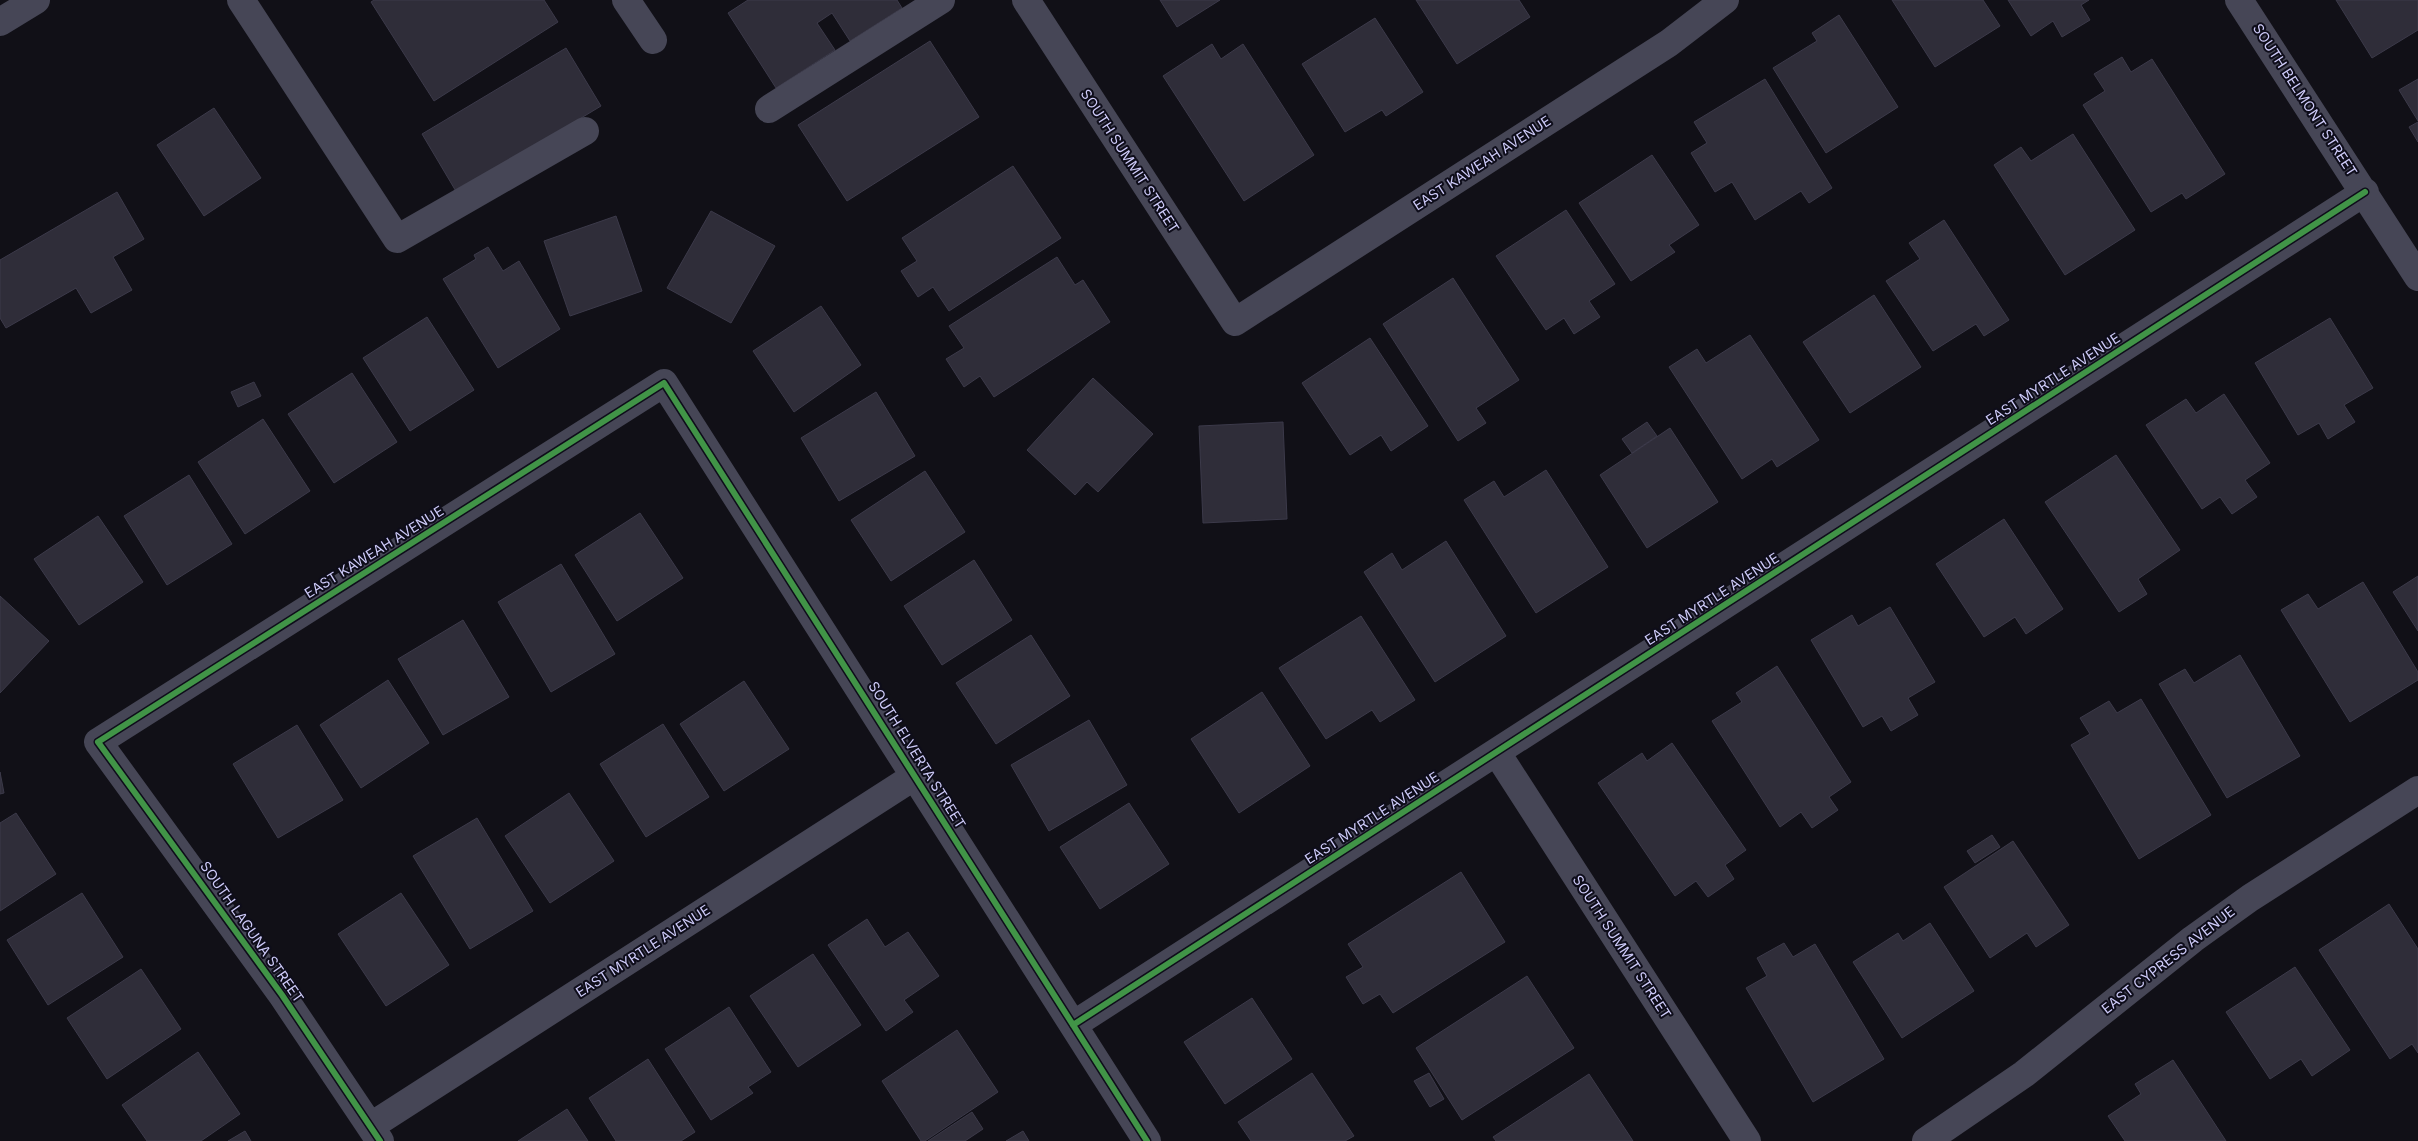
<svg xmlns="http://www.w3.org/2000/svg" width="2418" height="1141" font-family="Inter,sans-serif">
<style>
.building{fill:#2f2d39;stroke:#3c3a4a}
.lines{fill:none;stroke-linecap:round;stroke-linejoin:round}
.minor{stroke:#464656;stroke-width:28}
.cycleway-casing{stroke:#0e0d1a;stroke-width:9}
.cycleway{stroke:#419447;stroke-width:6}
.labels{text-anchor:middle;stroke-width:4;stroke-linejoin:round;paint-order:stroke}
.street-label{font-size:14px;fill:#cecbf9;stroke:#0e0d1a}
</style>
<rect width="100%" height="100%" fill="#111017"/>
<path class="building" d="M374,0H544L558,22L434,101L371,2Z
M748,0H897L902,8L850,41L832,13L817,23L835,50L776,88L728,13Z
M1160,0H1220L1177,27Z
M1416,0H1519L1530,17L1457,64Z
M1892,0H1983L2000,26L1935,67Z
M2008,0H2089L2081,5L2090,20L2062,37L2053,21L2031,36Z
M2336,0H2418V30L2372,58Z
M1839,15L1898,107L1826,153L1773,68L1817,41L1812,33Z
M1375,18L1423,92L1386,116L1382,110L1345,132L1302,64Z
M930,41L979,117L847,201L798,125Z
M1212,44L1221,59L1243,44L1314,155L1244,201L1163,76Z
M566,48L601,106L457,193L422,134Z
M2122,57L2131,72L2152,59L2225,174L2186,199L2182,193L2151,212L2083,105L2105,91L2094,74Z
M1765,79L1832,188L1809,203L1801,191L1755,220L1732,182L1715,192L1691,153L1707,143L1694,122Z
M2418,79V121L2399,90Z
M214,108L261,178L204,216L157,145Z
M2418,122V142L2409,127Z
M2073,134L2135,230L2065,275L1994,165L2021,147L2031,161Z
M1652,155L1699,225L1669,245L1675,252L1631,281L1579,203Z
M1013,166L1061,238L949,311L933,287L918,297L901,271L917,261L902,238Z
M117,192L144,239L113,257L132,290L91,313L76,288L6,328L0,318V260Z
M1566,210L1615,284L1589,301L1600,317L1574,334L1564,318L1546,330L1496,256Z
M711,211L775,246L731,323L667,288Z
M616,216L642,291L570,316L544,241Z
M1944,220L2009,320L1984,336L1976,324L1933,351L1886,281L1920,259L1909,243Z
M488,247L503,271L519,261L560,329L498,368L443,279L476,259L474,255Z
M1057,257L1075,285L1083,280L1110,322L994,397L980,376L964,387L946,359L964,348L949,326Z
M1453,278L1519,380L1476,408L1486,423L1458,441L1383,324Z
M1874,295L1921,367L1850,413L1803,342Z
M821,306L861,365L794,412L753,351Z
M427,317L474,390L410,431L363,358Z
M2330,318L2373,388L2344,405L2355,422L2328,439L2319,423L2298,435L2255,363Z
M1750,335L1819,440L1777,467L1772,459L1742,479L1669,367L1697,349L1706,363Z
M1370,338L1428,426L1391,451L1381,435L1350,455L1302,383Z
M352,373L397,442L334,483L288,414Z
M1093,378L1153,434L1098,492L1087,482L1075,495L1027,450Z
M254,382L261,396L238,407L231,392Z
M876,392L915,456L839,501L801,438Z
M2224,394L2270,463L2245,480L2257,497L2232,514L2220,497L2202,509L2146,425L2186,399L2196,413Z
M263,419L310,491L245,534L198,462Z
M1283,422L1287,519L1203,523L1199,426Z
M1647,422L1657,436L1632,453L1622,439Z
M1670,428L1718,502L1647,548L1600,475Z
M2116,455L2180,550L2138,579L2147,594L2119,612L2045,502Z
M1546,470L1608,567L1536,613L1464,500L1494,481L1504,497Z
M925,471L965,532L891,581L851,520Z
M189,475L232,544L167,585L124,516Z
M640,513L683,578L617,621L575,555Z
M98,516L143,582L79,625L34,559Z
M2004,519L2063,609L2026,634L2015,617L1984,637L1936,564Z
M1446,541L1506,636L1435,682L1364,572L1392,553L1402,570Z
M974,560L1012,620L942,665L904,606Z
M561,564L615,654L551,692L498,602Z
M2418,576V631L2393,592Z
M2363,582L2418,672V680L2350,722L2281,610L2308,594L2318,609Z
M0,596L49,641L0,693Z
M1890,607L1935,682L1908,698L1918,715L1891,731L1882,716L1863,727L1811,640L1852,615L1858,626Z
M1361,616L1415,700L1380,722L1372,710L1326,739L1279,668Z
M463,620L509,697L443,735L398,659Z
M1031,635L1070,696L996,744L956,683Z
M2240,655L2300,756L2227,798L2159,684L2185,669L2194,683Z
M1777,666L1851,782L1829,797L1838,810L1812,828L1801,812L1780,827L1712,721L1742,702L1736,693Z
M388,680L429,743L361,788L320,725Z
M744,681L789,749L724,791L680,724Z
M1262,692L1310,766L1239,813L1191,739Z
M2141,699L2211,815L2139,859L2071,745L2090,734L2080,718L2109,701L2117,713Z
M1089,720L1127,785L1049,831L1011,765Z
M663,724L709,797L646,837L600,764Z
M297,725L343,800L278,838L233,764Z
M1672,743L1746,850L1725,865L1734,879L1708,897L1696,881L1675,896L1598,783L1642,753L1647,761Z
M0,772L4,793L0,794Z
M569,793L614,861L550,903L505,836Z
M1129,803L1169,864L1100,909L1060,847Z
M16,813L56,874L0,911V823Z
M477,818L533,911L470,949L413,856Z
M1992,835L2000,847L1975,863L1967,851Z
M2013,841L2069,925L2036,947L2027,933L1990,958L1944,887Z
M1461,872L1505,942L1393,1013L1380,994L1363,1004L1346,977L1363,967L1348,944Z
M82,893L123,957L48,1005L7,940Z
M401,893L449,965L386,1006L338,934Z
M2389,904L2418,949V1053L2412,1044L2390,1059L2319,950Z
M867,919L885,947L908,932L939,976L904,1000L913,1012L886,1031L828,945Z
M1930,923L1974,991L1902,1038L1853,962L1898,933L1903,941Z
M1784,943L1793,957L1815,944L1884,1059L1813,1102L1746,988L1767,976L1757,958Z
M813,954L861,1025L798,1067L750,996Z
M2295,967L2350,1050L2312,1076L2301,1059L2270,1079L2226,1012Z
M141,969L181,1029L107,1079L67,1018Z
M1527,976L1574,1048L1462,1120L1416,1048Z
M1252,998L1292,1059L1225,1104L1184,1042Z
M729,1007L771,1072L748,1087L753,1093L711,1120L665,1049Z
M957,1030L998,1092L925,1141H921L882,1081Z
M198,1052L240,1114L201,1141H147L122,1105Z
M648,1059L695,1132L681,1141H616L589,1098Z
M2173,1060L2226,1141H2125L2108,1116L2141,1094L2135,1084Z
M1312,1073L1354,1136L1345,1141H1251L1238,1122Z
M1429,1073L1444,1099L1430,1107L1414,1081Z
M1589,1074L1633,1141H1496L1493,1137Z
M567,1109L588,1141H518Z
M972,1112L983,1129L965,1141H928Z
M245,1131L251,1141H228Z
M1023,1131L1029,1141H1006Z"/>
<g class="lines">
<path class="minor" d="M241,0L397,239L585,131
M626,0L653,40
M1026,0L1235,322L1669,43L1725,0
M2239,0L2418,277
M0,22L36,0
M769,109L941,0
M1497,753L1747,1141
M1073,1025L2365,192
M371,1126L915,776
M380,1141L282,995L98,742L664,383L1147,1141
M1926,1141L2024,1074L2193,939L2250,898L2418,790"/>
<defs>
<path id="cycleway" d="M1073,1025L2365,192
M380,1141L282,995L98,742L664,383L1147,1141"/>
</defs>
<use href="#cycleway" class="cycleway-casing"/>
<use href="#cycleway" class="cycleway"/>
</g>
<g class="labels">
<g class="street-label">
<text transform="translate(2305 100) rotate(57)" y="5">SOUTH BELMONT STREET</text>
<text transform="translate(1130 161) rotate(57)" y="5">SOUTH SUMMIT STREET</text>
<text transform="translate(1482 163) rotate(-33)" y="5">EAST KAWEAH AVENUE</text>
<text transform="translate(2053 379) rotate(-33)" y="5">EAST MYRTLE AVENUE</text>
<text transform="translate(374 552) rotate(-32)" y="5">EAST KAWEAH AVENUE</text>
<text transform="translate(1712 599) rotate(-33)" y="5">EAST MYRTLE AVENUE</text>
<text transform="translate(917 755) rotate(58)" y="5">SOUTH ELVERTA STREET</text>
<text transform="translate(1372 818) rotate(-33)" y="5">EAST MYRTLE AVENUE</text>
<text transform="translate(252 932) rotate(55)" y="5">SOUTH LAGUNA STREET</text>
<text transform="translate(1622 947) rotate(57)" y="5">SOUTH SUMMIT STREET</text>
<text transform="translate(643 951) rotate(-33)" y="5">EAST MYRTLE AVENUE</text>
<text transform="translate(2168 960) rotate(-38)" y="5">EAST CYPRESS AVENUE</text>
</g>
</g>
</svg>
